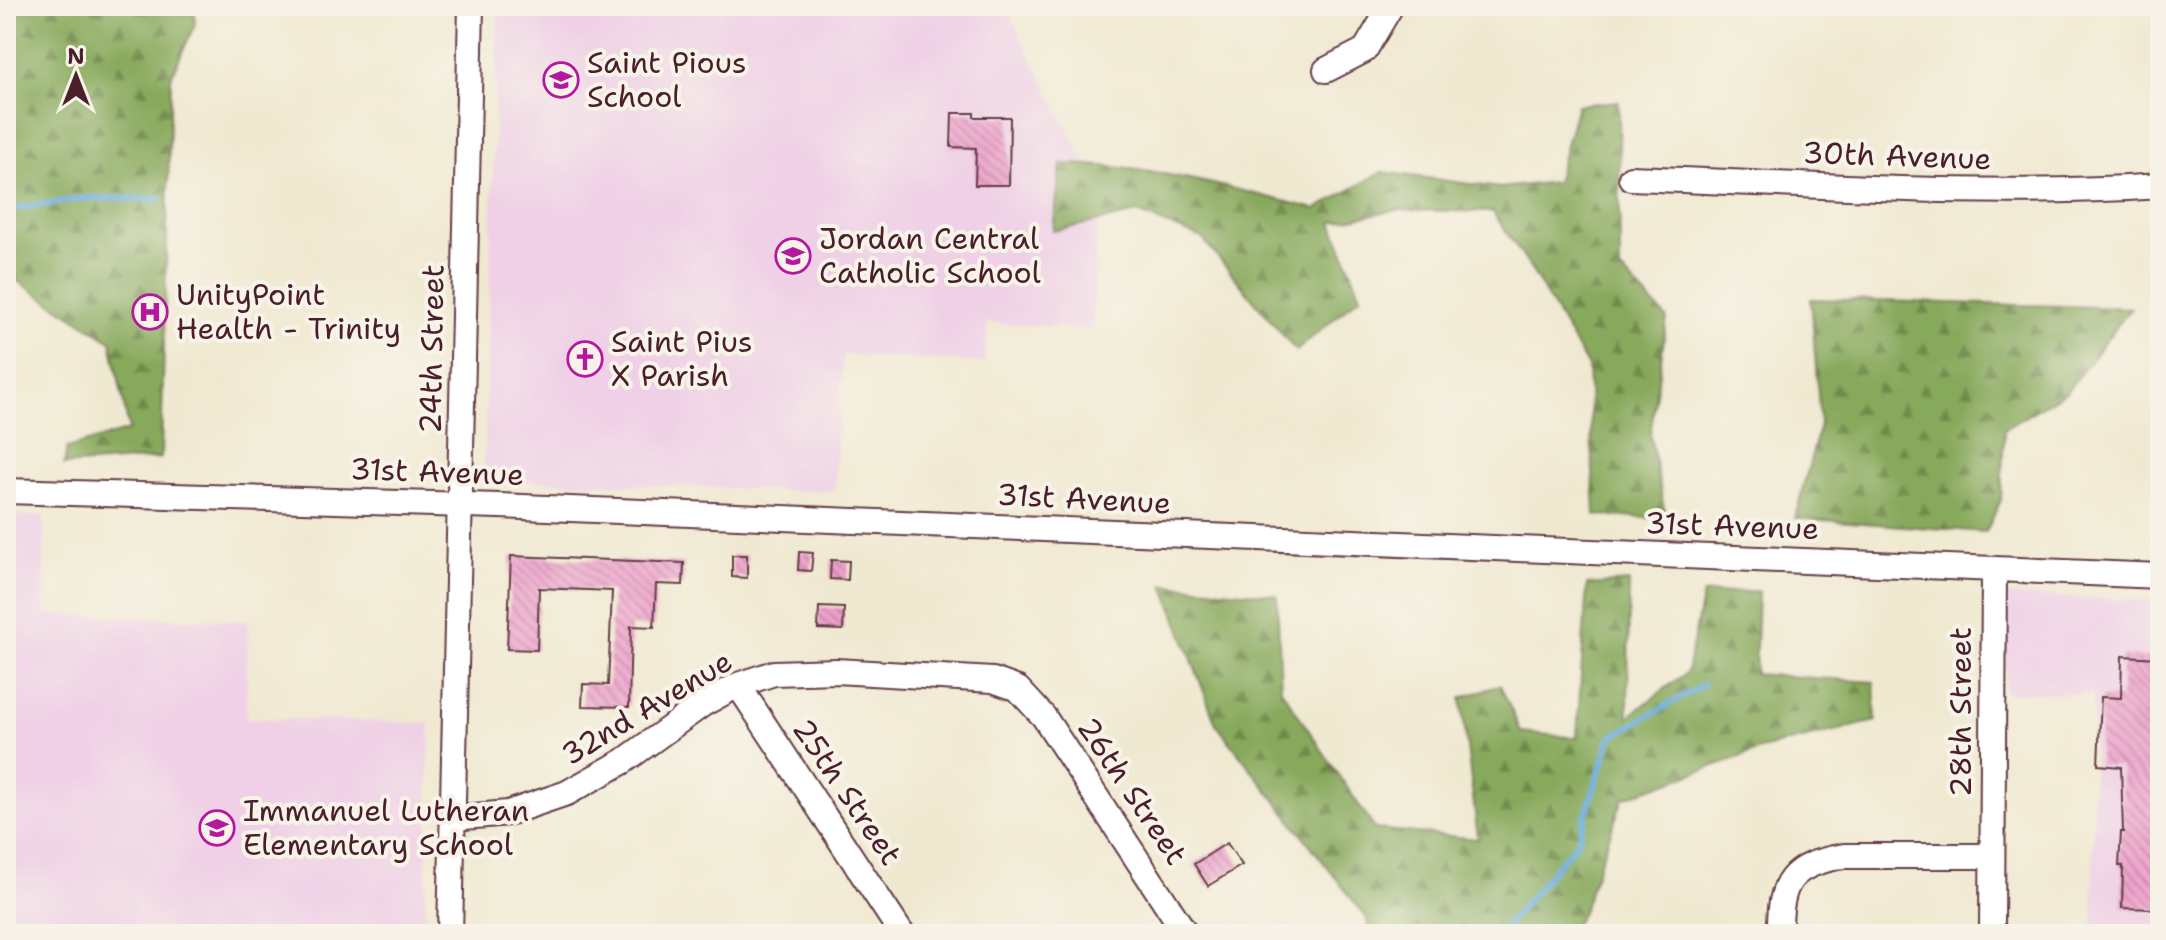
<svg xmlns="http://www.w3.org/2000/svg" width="2166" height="940" font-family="'Shantell Sans',sans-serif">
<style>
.built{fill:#efd0e6}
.forest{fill:url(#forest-firs);stroke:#686444;stroke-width:2}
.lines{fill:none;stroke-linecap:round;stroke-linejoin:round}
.stream{stroke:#66abdc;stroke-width:6}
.building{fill:url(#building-back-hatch)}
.minor-casing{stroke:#633d44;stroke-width:28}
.minor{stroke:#fff;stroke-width:24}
.labels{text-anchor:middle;stroke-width:8;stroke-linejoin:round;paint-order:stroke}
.poi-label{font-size:30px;fill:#4a1f2b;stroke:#f7f3e8;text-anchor:start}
.street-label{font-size:30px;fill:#4a1f2b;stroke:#f7f3e8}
</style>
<defs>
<pattern id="forest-firs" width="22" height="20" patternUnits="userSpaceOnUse" patternTransform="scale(2)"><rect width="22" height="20" fill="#87a95c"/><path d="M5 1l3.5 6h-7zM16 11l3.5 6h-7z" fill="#70894c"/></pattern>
<pattern id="building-back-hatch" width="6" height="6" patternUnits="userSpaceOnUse" patternTransform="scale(2)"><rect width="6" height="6" fill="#ed9eca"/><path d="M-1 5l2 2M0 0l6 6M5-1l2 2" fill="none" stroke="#c280a4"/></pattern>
</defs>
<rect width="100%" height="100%" fill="#f7f3e8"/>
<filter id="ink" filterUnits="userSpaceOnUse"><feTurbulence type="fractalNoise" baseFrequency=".0125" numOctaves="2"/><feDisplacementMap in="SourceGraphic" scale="16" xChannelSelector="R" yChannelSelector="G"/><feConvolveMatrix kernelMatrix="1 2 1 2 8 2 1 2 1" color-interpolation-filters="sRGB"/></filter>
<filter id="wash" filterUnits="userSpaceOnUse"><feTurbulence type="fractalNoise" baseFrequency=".006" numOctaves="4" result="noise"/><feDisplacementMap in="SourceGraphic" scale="32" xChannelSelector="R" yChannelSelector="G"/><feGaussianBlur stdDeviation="1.8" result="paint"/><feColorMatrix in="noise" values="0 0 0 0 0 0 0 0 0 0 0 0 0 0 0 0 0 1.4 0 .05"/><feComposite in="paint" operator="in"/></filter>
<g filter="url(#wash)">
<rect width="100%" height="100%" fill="#f0e9d1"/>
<path class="built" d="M498,6H1005L1099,190L1092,329L987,323L985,363L843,355L834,492L499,480L484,467Z
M6,515L44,516V614L248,621L246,718L430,723L425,934H6Z
M2008,595L2160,601V934H2093V694L2005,693Z"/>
<path class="forest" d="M6,6H194L195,24L171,77L161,458L64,465L67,448L129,430L111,341L6,274Z
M1619,101L1620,269L1667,318L1650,435L1666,519L1595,515L1588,367L1531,269L1493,212L1395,210L1332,222L1361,296L1296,351L1202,238L1137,213L1053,231L1061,164C1148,165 1232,188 1316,209L1382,172L1500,188L1556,182L1577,105Z
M1811,299L2131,308L2066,392L2004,429L2001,500L1986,532L1795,518L1820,424Z
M1629,582L1628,717L1687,672L1703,594L1758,591L1755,674L1874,682L1876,721L1768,747L1623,798L1582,913L1568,934H1372L1366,917L1216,724L1164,585L1277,595L1281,689L1375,829L1478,839L1461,698L1500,685L1521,732L1577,738L1587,585Z"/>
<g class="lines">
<path class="stream" d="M6,206L18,208L88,198L159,199
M1499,934L1577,842L1611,737L1703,685"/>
</g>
<g id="blocks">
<path class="building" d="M952,113H974V117H1010L1009,185H975L976,148L951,147Z
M799,552L813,553L811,571L798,570Z
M732,555H747V578L732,577Z
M511,556L684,563L683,585L656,584L654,627L631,626L629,707L582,706L583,684L608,685L612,591L539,588L537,650L507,649Z
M831,560L849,561L848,580L830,579Z
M819,607L844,608L843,630L818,629Z
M2122,656L2160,658V909L2122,908L2123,866H2119L2121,832H2123L2121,767L2098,765L2101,697L2121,698Z
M1227,843L1242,865L1208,886L1194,864Z"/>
</g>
</g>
<g filter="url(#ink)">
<use href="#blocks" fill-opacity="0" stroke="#633d44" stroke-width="2"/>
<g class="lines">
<defs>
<path id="minor" d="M1326,70L1365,50L1391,6
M1631,178C1807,184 1983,198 2160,186
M6,491L499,506L2160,576
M738,685L902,934
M453,818L508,813L567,793L624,761L703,704L738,685L774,673L836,671L993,680L1018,689L1044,717L1186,934
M450,934L471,6
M1780,934C1779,881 1791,865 1844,856H1992
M1992,934L1994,569"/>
</defs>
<use href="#minor" class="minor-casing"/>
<use href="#minor" class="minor"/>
</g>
</g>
<defs>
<symbol id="school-ring" viewBox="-11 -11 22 22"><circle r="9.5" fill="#f7f3e8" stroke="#b5179e" stroke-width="1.5"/><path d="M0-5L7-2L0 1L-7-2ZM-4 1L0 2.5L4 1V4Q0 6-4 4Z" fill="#b5179e"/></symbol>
<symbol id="hospital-ring" viewBox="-11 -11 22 22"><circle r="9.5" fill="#f7f3e8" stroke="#b5179e" stroke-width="1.5"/><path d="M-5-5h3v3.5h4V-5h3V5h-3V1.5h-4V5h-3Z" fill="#b5179e"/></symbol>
<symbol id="church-ring" viewBox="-11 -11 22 22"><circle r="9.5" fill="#f7f3e8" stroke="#b5179e" stroke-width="1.5"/><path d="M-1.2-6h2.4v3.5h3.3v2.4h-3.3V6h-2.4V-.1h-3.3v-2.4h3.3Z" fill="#b5179e"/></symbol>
</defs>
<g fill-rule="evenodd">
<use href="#school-ring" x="541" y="60" width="40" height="40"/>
<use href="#school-ring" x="773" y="236" width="40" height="40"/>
<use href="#hospital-ring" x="130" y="292" width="40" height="40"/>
<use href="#church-ring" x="565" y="339" width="40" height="40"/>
<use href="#school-ring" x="197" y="808" width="40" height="40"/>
</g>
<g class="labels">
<g class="poi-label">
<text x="587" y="73">Saint Pious<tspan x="587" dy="34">School</tspan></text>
<text x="819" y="249">Jordan Central<tspan x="819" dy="34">Catholic School</tspan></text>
<text x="176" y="305">UnityPoint<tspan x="176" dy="34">Health - Trinity</tspan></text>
<text x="611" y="352">Saint Pius<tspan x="611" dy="34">X Parish</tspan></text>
<text x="243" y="821">Immanuel Lutheran<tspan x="243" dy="34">Elementary School</tspan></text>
</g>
<g class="street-label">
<text transform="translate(1897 156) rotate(2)" y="10">30th Avenue</text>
<text transform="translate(432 349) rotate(-89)" y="10">24th Street</text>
<text transform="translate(437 472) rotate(2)" y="10">31st Avenue</text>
<text transform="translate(1084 499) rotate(3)" y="10">31st Avenue</text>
<text transform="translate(1732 526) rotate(2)" y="10">31st Avenue</text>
<text transform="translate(647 708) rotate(-31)" y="10">32nd Avenue</text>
<text transform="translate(1961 712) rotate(-90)" y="10">28th Street</text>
<text transform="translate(1132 791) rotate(56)" y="10">26th Street</text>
<text transform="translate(847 792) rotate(56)" y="10">25th Street</text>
</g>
</g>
<rect width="2166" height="940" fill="none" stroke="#f7f3e8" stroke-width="32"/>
<g transform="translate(76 76)" stroke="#f7f3e8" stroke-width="6" paint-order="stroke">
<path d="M0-6L14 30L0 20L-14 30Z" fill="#4a1f2b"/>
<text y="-12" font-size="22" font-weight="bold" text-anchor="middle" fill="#4a1f2b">N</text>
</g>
</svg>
